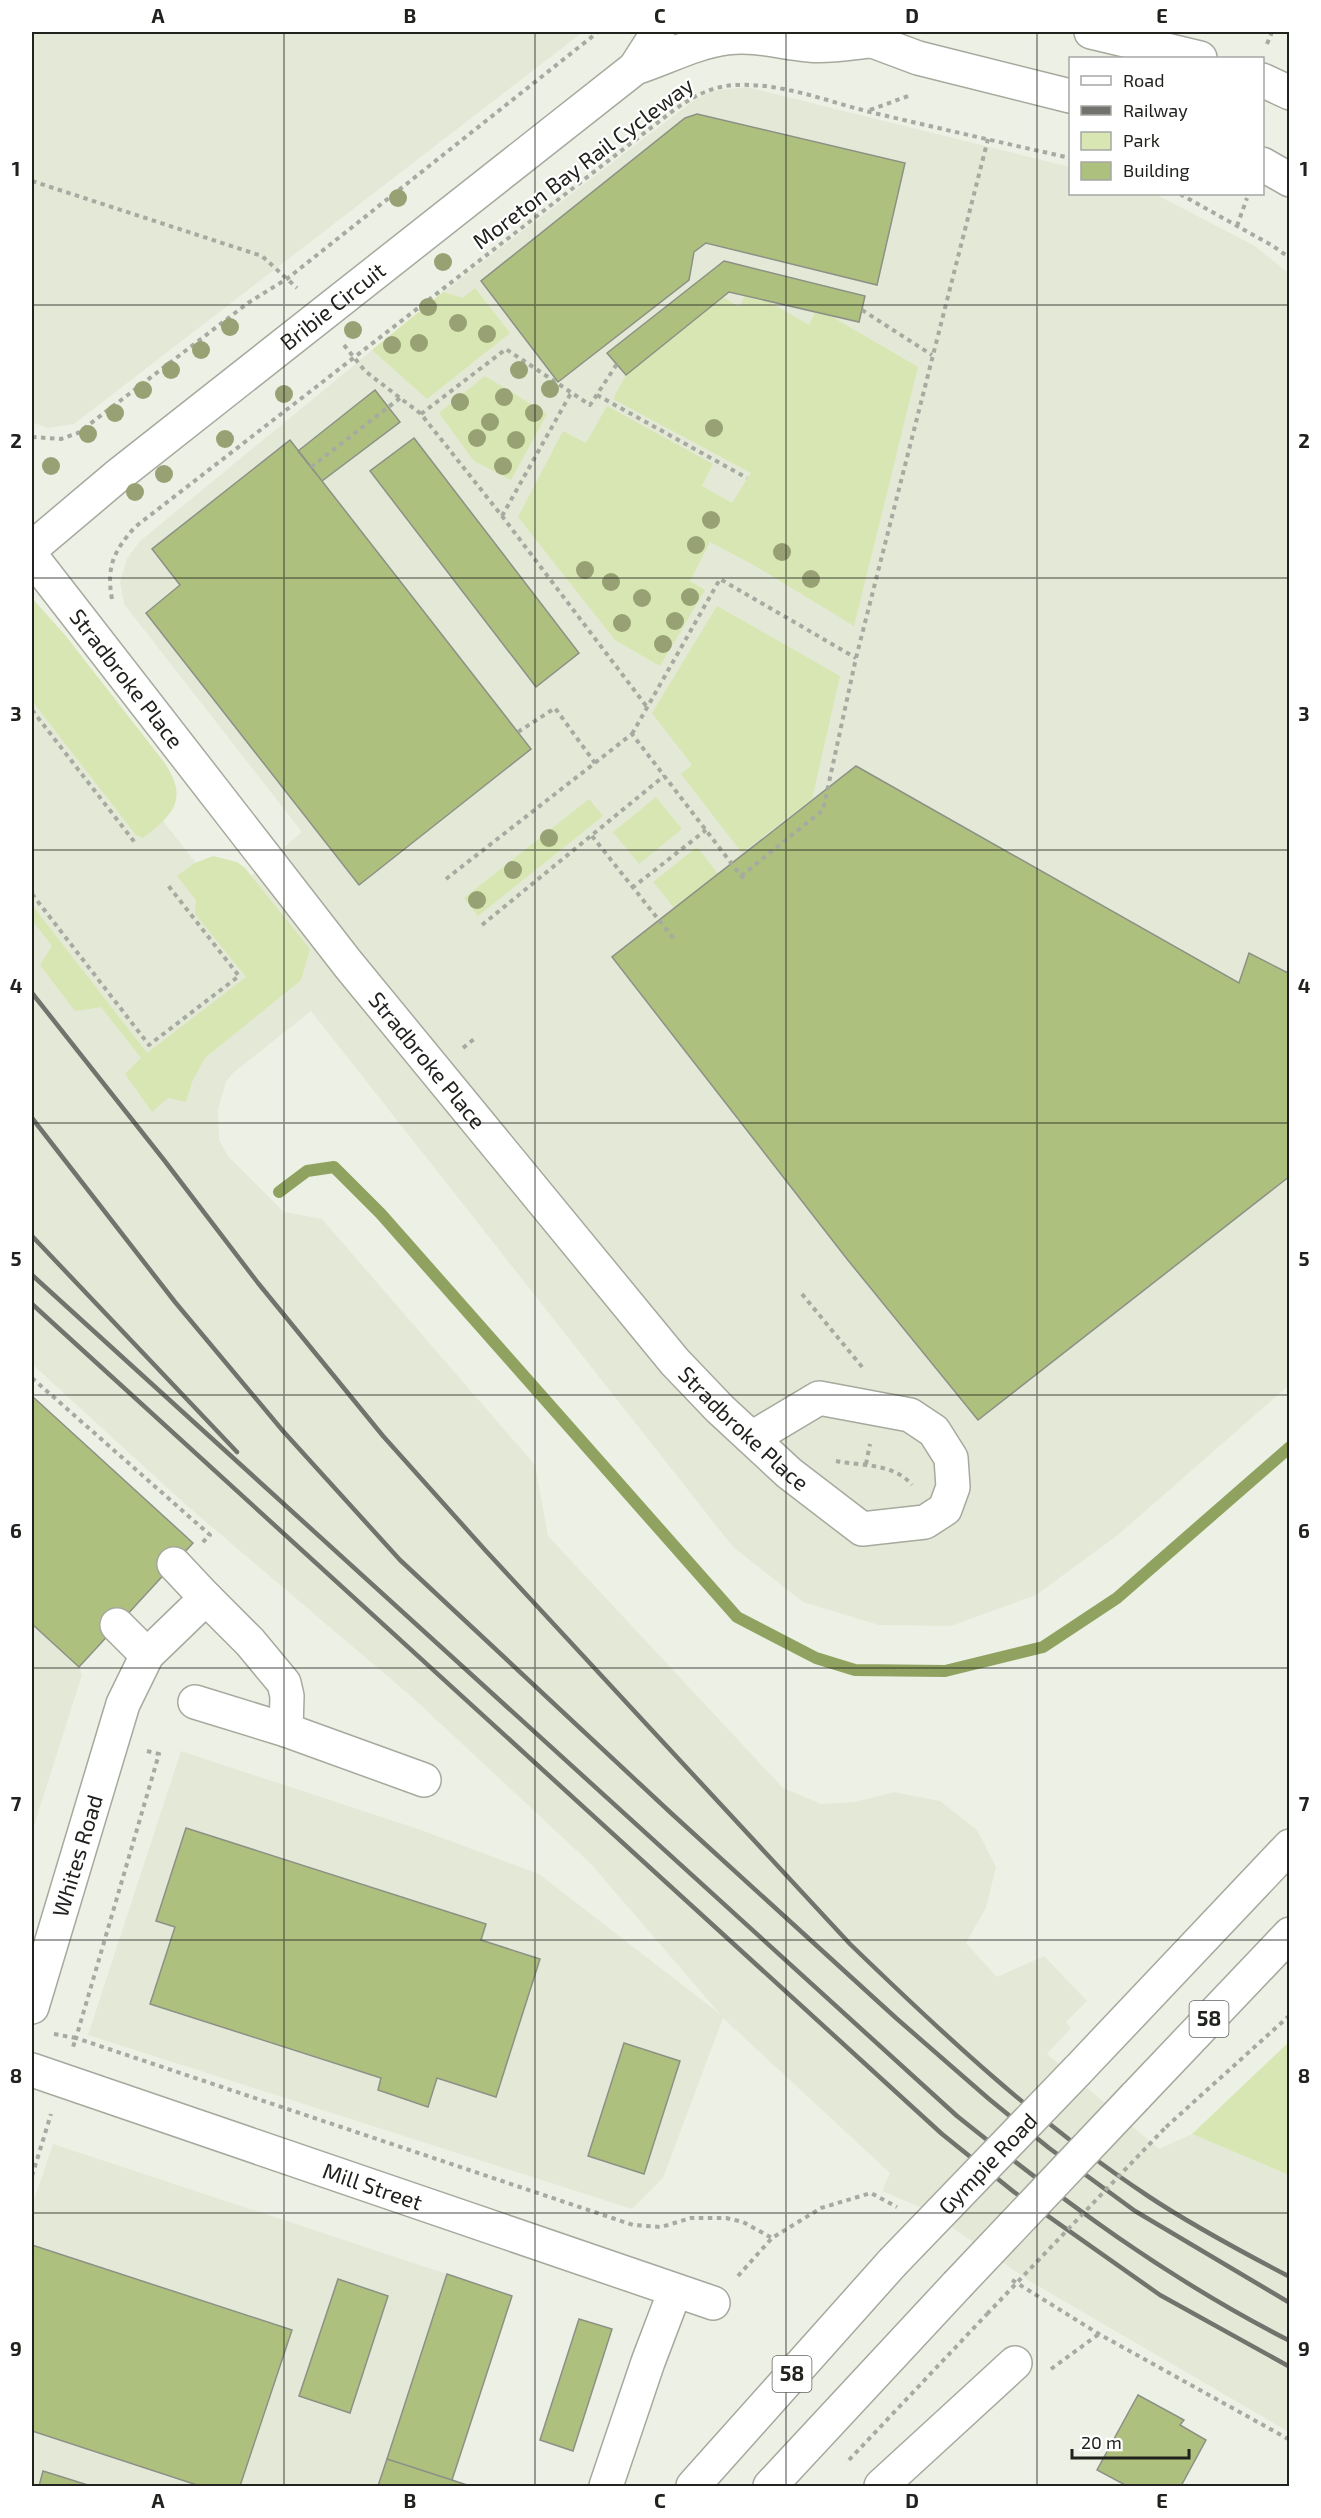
<svg xmlns="http://www.w3.org/2000/svg" width="1321" height="2518" font-family="'Exo 2',sans-serif">
<style>
.built{fill:#e3e9d6}
.green{fill:#d7e6b3}
.lines{fill:none;stroke-linecap:round;stroke-linejoin:round}
.stream{stroke:#90a260;stroke-width:12}
.building{fill:#aec07d;stroke:#8d9086;stroke-width:1.5}
.minor-casing{stroke:#a6a99e;stroke-width:36}
.highway-casing{stroke:#a6a99e;stroke-width:36}
.path{stroke:#a7aaa1;stroke-width:4;stroke-dasharray:4.5 4.5;stroke-linecap:butt}
.minor{stroke:#fff;stroke-width:33}
.highway{stroke:#fff;stroke-width:33}
.rail{stroke:#71736c;stroke-width:4.5}
.highway-bridge-casing{stroke:#a6a99e;stroke-width:36;stroke-linecap:butt}
.path-bridge{stroke:#a7aaa1;stroke-width:4;stroke-dasharray:4.5 4.5;stroke-linecap:butt}
.highway-bridge{stroke:#fff;stroke-width:33}
.tree{fill:#97a174}
.grid{fill:none;stroke:#20221d;stroke-width:1.5;stroke-opacity:0.55}
.labels{text-anchor:middle;stroke-width:4.5;stroke-linejoin:round;paint-order:stroke}
.shield{fill:#fff;stroke:#636461;stroke-width:1.5}
.shield-label{font-size:21px;font-weight:bold;fill:#20221d}
.street-label{font-size:22px;fill:#20221d;stroke:#fff}
.neatline{fill:none;stroke:#20221d;stroke-width:2}
.grid-label{font-size:20px;text-anchor:middle;font-weight:bold;fill:#20221d}
</style>
<rect width="100%" height="100%" fill="#edf0e5"/>
<path class="built" d="M32,32H583L74,424L47,428L32,422Z
M747,87L1070,167V194H1155L1255,246L1289,274V1385L1118,1535L1036,1595L951,1626L879,1625L803,1602L733,1547L311,1011L233,1073L226,1082L218,1109L219,1140L228,1156L284,1212L322,1219L535,1465L548,1536L783,1788L821,1804L855,1802L894,1792L940,1801L977,1830L996,1867L986,1908L966,1943L997,1977L1044,1956L1087,2001L1066,2022L1071,2028L1047,2054L1159,2149L1192,2134L1289,2175V2432L1031,2282L927,2210L882,2191L890,2173L723,2018L663,2178L632,2209L88,2035L181,1751L421,1830L539,1874L720,2014L591,1864L413,1698L186,1505L32,1364V653L224,899L302,832L124,604L120,582L127,559L139,542L443,292L693,101L712,91Z
M32,1624L79,1667L82,1675L32,1832Z
M53,2144L447,2274L378,2486H32V2206Z"/>
<path class="green" d="M475,288L510,333L427,399L372,350L443,292L463,298Z
M748,290L809,325L817,308L918,367L854,626L752,564L710,542L690,581L705,590L660,666L615,640L518,517L563,431L586,443L607,406L713,464L702,486L732,503L751,473L613,399L626,375L723,297L739,307Z
M485,376L547,414L511,480L474,461L439,413Z
M32,598L65,635L164,762C189,799 174,814 143,838L136,835L32,701Z
M717,606L840,676L812,799L742,853L681,774L692,765L652,713Z
M656,797L682,829L639,864L613,832Z
M589,799L603,816L478,916L464,898Z
M697,847L723,880L679,914L653,882Z
M213,856L237,862L245,868L310,949L301,980L205,1058L192,1082L186,1102L168,1098L152,1112L125,1074L141,1058L101,1007L75,1011L40,965L52,946L32,920V905L147,1053L246,977L195,914L196,900L177,876L195,863Z
M1289,2042V2175L1192,2134Z"/>
<g class="lines">
<path class="stream" d="M279,1192L307,1171L334,1167L381,1214L737,1617L816,1658L855,1670L945,1671L1043,1647L1117,1598L1290,1447"/>
</g>
<path class="building" d="M697,114L905,163L877,285L706,243L694,252L689,280L558,382L481,281L685,118Z
M724,261L865,296L859,322L729,292L626,375L607,353Z
M375,390L400,422L322,481L298,451Z
M414,438L579,653L536,687L370,471Z
M290,440L531,749L359,885L146,613L180,585L152,549Z
M856,766L1239,983L1249,953L1290,974V1176L978,1420L847,1259L612,957Z
M32,1396L193,1543L79,1667L32,1624Z
M186,1828L486,1924L481,1940L540,1959L496,2097L437,2078L428,2107L378,2090L381,2078L150,2004L175,1927L156,1921Z
M624,2043L680,2061L644,2174L588,2156Z
M32,2245L292,2330L240,2486H200L32,2431Z
M447,2274L512,2296L452,2480L387,2459Z
M338,2279L388,2296L350,2413L299,2396Z
M579,2319L612,2329L573,2451L540,2440Z
M1138,2395L1184,2420L1180,2425L1206,2440L1181,2486H1127L1097,2470Z
M387,2459L452,2480L470,2486H378Z
M43,2471L91,2486H39Z"/>
<g class="lines">
<defs>
<g id="minor">
<path d="M1091,32L1200,58"/>
<path d="M851,33L918,58L1070,96"/>
<path d="M635,68L658,32"/>
<path d="M1262,80L1290,93"/>
<path d="M1262,164L1290,180"/>
<path id="s1" d="M32,548L116,477L635,68C666,58 695,42 727,38C755,34 782,43 809,45C829,47 850,43 869,41"/>
<path id="s2" d="M32,557L348,964L675,1362L720,1409L789,1473L862,1529L925,1522L945,1509L953,1487L951,1458L934,1431L910,1415L819,1398L752,1438"/>
<path d="M174,1564L206,1598"/>
<path d="M117,1625L147,1655"/>
<path d="M195,1702L286,1730L424,1780"/>
<path id="s3" d="M32,2007L123,1704L147,1655L206,1598L250,1642L284,1683L287,1696L286,1730"/>
<path id="s4" d="M32,2070L713,2303"/>
<path d="M881,2486L1015,2363"/>
</g>
<path id="highway" d="M1078,2070L1290,1846
M1135,2097L1290,1934
M606,2486L648,2362L675,2291
M693,2486L892,2263
M770,2486L957,2285"/>
</defs>
<use href="#minor" class="minor-casing"/>
<use href="#highway" class="highway-casing"/>
<path class="path" d="M1267,44L1272,32
M870,110L911,95
M32,181L262,256L297,288
M1180,194L1273,246L1290,258
M1237,226L1247,198
M862,310L932,355
M344,345L365,371L421,414L502,516L647,707
M597,395L747,478
M421,414L506,349L590,405L617,364
M32,437L61,439L78,433L248,303L288,278L598,32
M311,467L400,398
M502,516L571,393
M112,599C106,566 114,551 135,527L674,110C694,96 712,86 736,85C783,83 826,101 870,112C937,128 1004,143 1070,158
M32,710L136,844
M518,732L555,708L595,763
M632,734L720,579L856,658
M592,836L674,939
M741,876L823,810L856,658L988,139
M446,879L632,734L745,881
M632,888L706,830
M32,894L149,1045L239,976L167,884
M482,925L664,776
M463,1048L474,1039
M802,1294L863,1368
M32,1378L210,1535L202,1543
M836,1461C861,1466 894,1463 912,1485
M866,1464L870,1444
M147,1751L159,1754L76,2038L633,2225L661,2227L691,2218H726L743,2222L772,2238
M54,2034L76,2038L73,2047
M1166,2127L1290,2015
M32,2176L51,2114
M738,2276L772,2238L821,2208L871,2193L897,2207
M1012,2280L1099,2334L1290,2440
M1051,2369L1099,2334
M849,2460L987,2314"/>
<use href="#minor" class="minor"/>
<use href="#highway" class="highway"/>
<path class="rail" d="M32,993L164,1160L258,1283L383,1436L486,1551L850,1944C943,2034 1039,2124 1148,2196C1193,2226 1242,2252 1290,2277
M32,1118L175,1302L283,1431L400,1560L671,1813L896,2018L989,2099L1049,2148L1135,2211L1290,2303
M32,1236L237,1452
M32,1275L957,2116C1063,2201 1168,2279 1290,2341
M32,1304L942,2134L1014,2192L1160,2295L1290,2367"/>
<defs>
<g id="highway-bridge">
<path id="s5" d="M892,2263L1078,2070"/>
<path d="M957,2285L1135,2097"/>
</g>
</defs>
<use href="#highway-bridge" class="highway-bridge-casing"/>
<path class="path-bridge" d="M987,2314L1166,2127"/>
<use href="#highway-bridge" class="highway-bridge"/>
</g>
<g class="tree">
<circle cx="398" cy="198" r="9"/>
<circle cx="443" cy="262" r="9"/>
<circle cx="428" cy="307" r="9"/>
<circle cx="458" cy="323" r="9"/>
<circle cx="230" cy="327" r="9"/>
<circle cx="353" cy="330" r="9"/>
<circle cx="487" cy="334" r="9"/>
<circle cx="419" cy="343" r="9"/>
<circle cx="392" cy="345" r="9"/>
<circle cx="201" cy="350" r="9"/>
<circle cx="171" cy="370" r="9"/>
<circle cx="519" cy="370" r="9"/>
<circle cx="550" cy="389" r="9"/>
<circle cx="143" cy="390" r="9"/>
<circle cx="284" cy="394" r="9"/>
<circle cx="504" cy="397" r="9"/>
<circle cx="460" cy="402" r="9"/>
<circle cx="115" cy="413" r="9"/>
<circle cx="534" cy="413" r="9"/>
<circle cx="490" cy="422" r="9"/>
<circle cx="714" cy="428" r="9"/>
<circle cx="88" cy="434" r="9"/>
<circle cx="477" cy="438" r="9"/>
<circle cx="225" cy="439" r="9"/>
<circle cx="516" cy="440" r="9"/>
<circle cx="51" cy="466" r="9"/>
<circle cx="503" cy="466" r="9"/>
<circle cx="164" cy="474" r="9"/>
<circle cx="135" cy="492" r="9"/>
<circle cx="711" cy="520" r="9"/>
<circle cx="696" cy="545" r="9"/>
<circle cx="782" cy="552" r="9"/>
<circle cx="585" cy="570" r="9"/>
<circle cx="811" cy="579" r="9"/>
<circle cx="611" cy="582" r="9"/>
<circle cx="690" cy="597" r="9"/>
<circle cx="642" cy="598" r="9"/>
<circle cx="675" cy="621" r="9"/>
<circle cx="622" cy="623" r="9"/>
<circle cx="663" cy="644" r="9"/>
<circle cx="549" cy="838" r="9"/>
<circle cx="513" cy="870" r="9"/>
<circle cx="477" cy="900" r="9"/>
</g>
<path class="grid" d="M284,32V2486M535,32V2486M786,32V2486M1037,32V2486M32,305H1290M32,578H1290M32,850H1290M32,1123H1290M32,1395H1290M32,1668H1290M32,1940H1290M32,2213H1290"/>
<g class="labels">
<g class="shield">
<rect x="1189.5" y="2001" width="39" height="36" rx="4.5"/>
<rect x="772.5" y="2356" width="39" height="36" rx="4.5"/>
</g>
<g class="shield-label">
<text x="1209" y="2026">58</text>
<text x="792" y="2381">58</text>
</g>
<g class="street-label">
<text transform="translate(583 163) rotate(-37)" y="8">Moreton Bay Rail Cycleway</text>
<text dy="8" stroke="none"><textPath href="#s1" startOffset="386">Bribie Circuit</textPath></text>
<text dy="8" stroke="none"><textPath href="#s2" startOffset="154">Stradbroke Place</textPath></text>
<text dy="8" stroke="none"><textPath href="#s2" startOffset="640">Stradbroke Place</textPath></text>
<text dy="8" stroke="none"><textPath href="#s2" startOffset="1126">Stradbroke Place</textPath></text>
<text dy="8" stroke="none"><textPath href="#s3" startOffset="158">Whites Road</textPath></text>
<text dy="8" stroke="none"><textPath href="#s5" startOffset="138">Gympie Road</textPath></text>
<text dy="8" stroke="none"><textPath href="#s4" startOffset="360">Mill Street</textPath></text>
</g>
</g>
<rect width="1321" height="2518" fill="none" stroke="#ffffff" stroke-width="66"/>
<rect x="1069" y="57" width="195" height="138" fill="#ffffff" stroke="#a6a7a5" stroke-width="1.5"/>
<rect x="1081" y="76" width="30" height="9" fill="#ffffff" stroke="#a6a7a5" stroke-width="1.5"/>
<text x="1123" y="87" font-size="18" fill="#20221d">Road</text>
<rect x="1081" y="106" width="30" height="9" fill="#71736c" stroke="#a6a7a5" stroke-width="1.5"/>
<text x="1123" y="117" font-size="18" fill="#20221d">Railway</text>
<rect x="1081" y="132" width="30" height="18" fill="#d7e6b3" stroke="#a6a7a5" stroke-width="1.5"/>
<text x="1123" y="147" font-size="18" fill="#20221d">Park</text>
<rect x="1081" y="162" width="30" height="18" fill="#aec07d" stroke="#a6a7a5" stroke-width="1.5"/>
<text x="1123" y="177" font-size="18" fill="#20221d">Building</text>
<path d="M1072 2449v9h117v-9" fill="none" stroke="#20221d" stroke-width="3"/>
<text x="1081" y="2449" font-size="18" fill="#20221d" stroke="#ffffff" stroke-width="4.5" paint-order="stroke">20 m</text>
<rect x="33" y="33" width="1255" height="2452" class="neatline"/>
<g class="grid-label">
<text x="158" y="23">A</text>
<text x="410" y="23">B</text>
<text x="660" y="23">C</text>
<text x="912" y="23">D</text>
<text x="1162" y="23">E</text>
<text x="16" y="176">1</text>
<text x="1304" y="176">1</text>
<text x="16" y="448">2</text>
<text x="1304" y="448">2</text>
<text x="16" y="721">3</text>
<text x="1304" y="721">3</text>
<text x="16" y="993">4</text>
<text x="1304" y="993">4</text>
<text x="16" y="1266">5</text>
<text x="1304" y="1266">5</text>
<text x="16" y="1538">6</text>
<text x="1304" y="1538">6</text>
<text x="16" y="1811">7</text>
<text x="1304" y="1811">7</text>
<text x="16" y="2083">8</text>
<text x="1304" y="2083">8</text>
<text x="16" y="2356">9</text>
<text x="1304" y="2356">9</text>
<text x="158" y="2508">A</text>
<text x="410" y="2508">B</text>
<text x="660" y="2508">C</text>
<text x="912" y="2508">D</text>
<text x="1162" y="2508">E</text>
</g>
</svg>
